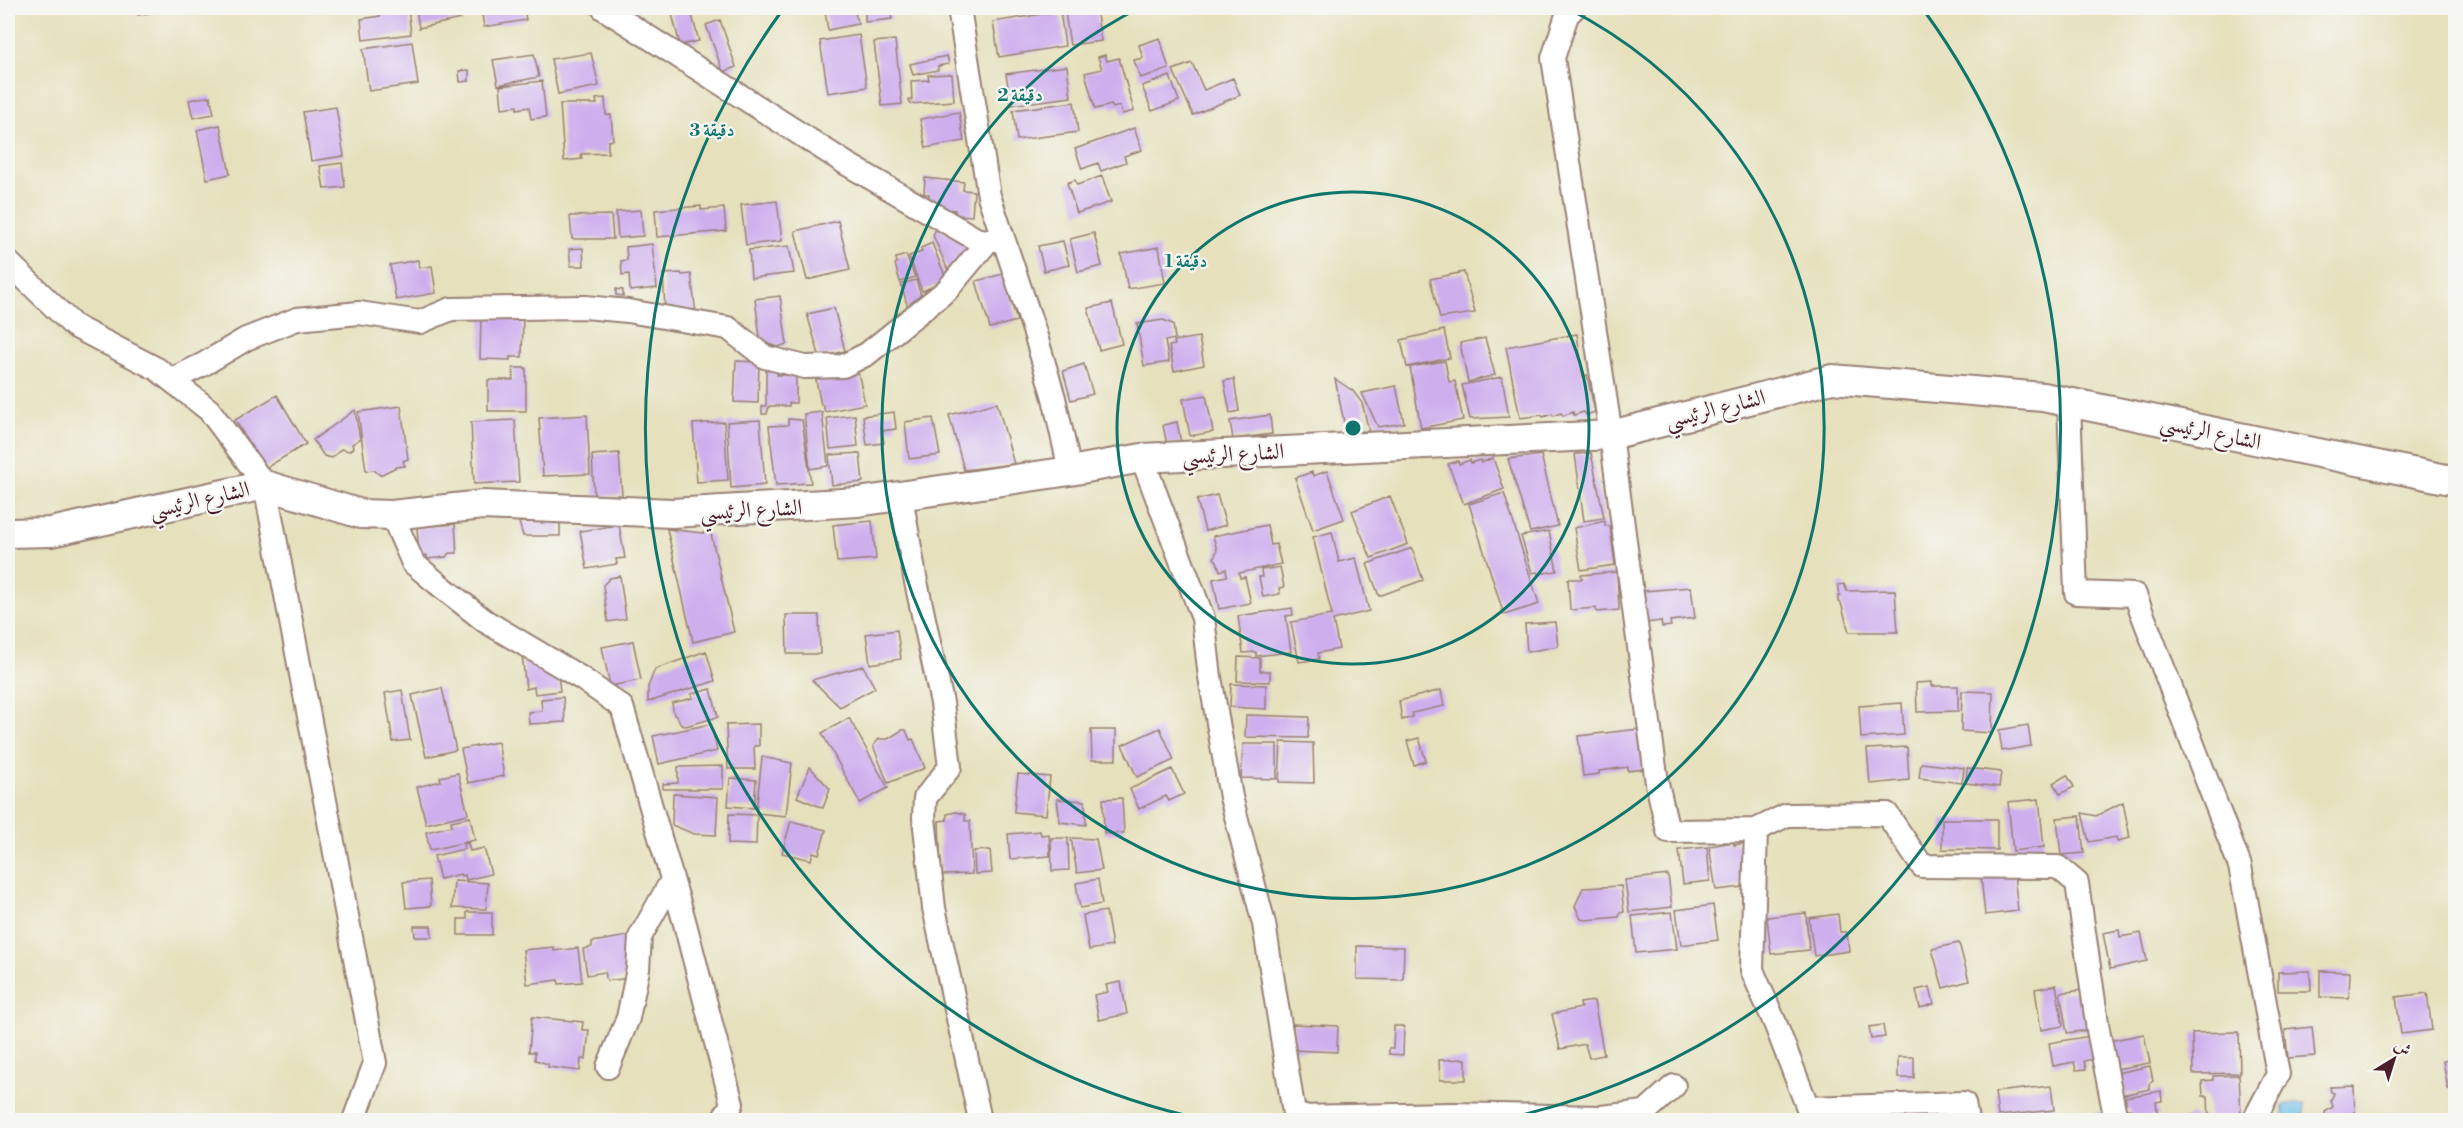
<svg xmlns="http://www.w3.org/2000/svg" width="2463" height="1128" font-family="'Libre Bodoni',Amiri,serif">
<style>
.water{fill:#70c0eb;stroke:#5d708b;stroke-width:1.5}
.building{fill:#ceafee}
.lines{fill:none;stroke-linecap:round;stroke-linejoin:round}
.minor-casing{stroke:#988074;stroke-width:26}
.tertiary-casing{stroke:#988074;stroke-width:32}
.minor{stroke:#fff;stroke-width:22}
.tertiary{stroke:#fff;stroke-width:28}
.ring{fill:none;stroke:#0f766e;stroke-width:3}
.labels{text-anchor:middle;stroke-width:4.5;stroke-linejoin:round;paint-order:stroke}
.street-label{font-size:22px;fill:#4a1f2b;stroke:#f6f6f2}
.centre{fill:#0f766e;stroke:#f6f6f2;stroke-width:3}
.ring-label{font-size:18px;text-anchor:middle;font-weight:bold;fill:#0f766e;stroke:#f6f6f2;stroke-width:4.5;stroke-linejoin:round;paint-order:stroke}
</style>
<rect width="100%" height="100%" fill="#f6f6f2"/>
<filter id="ink" filterUnits="userSpaceOnUse"><feTurbulence type="fractalNoise" baseFrequency=".0167" numOctaves="2"/><feDisplacementMap in="SourceGraphic" scale="12" xChannelSelector="R" yChannelSelector="G"/><feConvolveMatrix kernelMatrix="1 2 1 2 8 2 1 2 1" color-interpolation-filters="sRGB"/></filter>
<filter id="wash" filterUnits="userSpaceOnUse"><feTurbulence type="fractalNoise" baseFrequency=".008" numOctaves="4" result="noise"/><feDisplacementMap in="SourceGraphic" scale="24" xChannelSelector="R" yChannelSelector="G"/><feGaussianBlur stdDeviation="1.35" result="paint"/><feColorMatrix in="noise" values="0 0 0 0 0 0 0 0 0 0 0 0 0 0 0 0 0 1.4 0 .05"/><feComposite in="paint" operator="in"/></filter>
<g filter="url(#wash)">
<rect width="100%" height="100%" fill="#e6e0bc"/>
<path class="water" d="M2284,1104H2305V1119H2284Z"/>
<g id="blocks">
<path class="building" d="M136,8H171L172,9L138,15Z
M379,8H408L411,34L363,40L361,19L380,16Z
M416,8H459L461,19L419,28Z
M481,8H524L526,20L484,27Z
M682,8H690L699,41L680,45L671,10Z
M841,8H854L858,24L828,30L825,11Z
M860,8H889L892,19L865,22V12H861Z
M972,8H989V9L973,11Z
M1075,8H1082V9L1096,8L1101,41L1070,45L1065,12L1076,10Z
M1060,11L1065,46L999,57L993,22Z
M720,20L736,67L723,72L706,25Z
M859,35L867,87L828,93L820,41Z
M1160,38L1169,69L1140,78L1134,60L1143,58L1139,45Z
M895,40L902,104L882,106L874,42Z
M412,42L418,84L369,91L363,49Z
M591,53L599,86L558,94L551,59Z
M534,54L539,77L498,85L493,60Z
M1105,55L1107,61L1119,58L1134,111L1122,114L1120,106L1113,108L1111,105L1095,109L1085,73L1102,69L1098,57Z
M947,56L949,64L938,66V70L913,75L910,64Z
M1192,63L1204,90L1233,78L1240,95L1193,115L1173,70Z
M1067,66L1071,97L1011,105L1006,74Z
M469,70V81L460,82L459,71Z
M952,74L954,101L910,104L909,100H912L911,81L929,80L928,75Z
M1170,76L1179,101L1152,111L1142,86Z
M542,81L546,117L531,119L529,107L517,109V106L502,108L500,86Z
M210,96L214,114L193,118L189,100Z
M605,98L606,115H611L613,140L608,141V153L581,154L582,159L564,161L560,104H597L596,99Z
M1074,102L1078,132L1017,140L1013,110Z
M336,107L344,156L311,161L303,112Z
M959,112L964,141L926,148L920,119Z
M220,125L230,174L207,179L197,130Z
M1134,128L1142,150L1124,156L1126,162L1101,171L1098,163L1082,169L1075,149Z
M342,163L345,187L324,189L320,166Z
M1102,176L1111,202L1077,213L1067,183L1075,180L1077,185Z
M925,178L964,182L963,190L974,191L972,216L955,215V210L941,209V204L929,202V194H924Z
M777,201L782,241L746,245L741,205Z
M701,206V210L724,208L726,231L657,237L655,210Z
M641,210L643,236L618,238L616,212Z
M611,215L613,239H572L570,216Z
M838,221L850,270L807,280L795,231Z
M937,227L976,248L952,280L933,235Z
M1094,233L1102,266L1078,272L1070,239Z
M1063,241L1069,265L1044,271L1038,246Z
M932,243L947,281L922,291L909,256L922,252L921,248Z
M652,244L657,288L630,291L629,274L622,275L621,261L627,260L626,247Z
M789,246L794,273L751,278L749,250Z
M1159,247L1165,283L1128,289L1121,254Z
M583,248L584,266H571L569,249Z
M906,255L915,277L900,282L895,264L897,263L896,258Z
M418,260L419,268L432,266L436,293L396,300L390,265Z
M1464,272L1475,313L1440,318L1430,279Z
M681,273L682,275L691,274L696,314L665,308L663,274Z
M1003,274L1017,321L990,328L976,281Z
M916,280L924,305L909,311L901,284Z
M616,289L623,290V296L616,295Z
M780,296L787,344L778,347L769,344L761,345L755,299Z
M1112,303L1122,344L1099,350L1088,308Z
M834,308L845,351L820,358L807,314Z
M481,317L523,319L522,357H510V360L480,359Z
M1163,320L1173,324L1175,339L1165,341L1169,362L1144,366L1137,324Z
M1444,330L1450,358L1407,367L1401,340Z
M1577,334L1583,376L1587,375L1595,412L1586,415L1584,412L1574,415L1573,412L1563,416L1561,413L1553,416L1552,414L1543,417L1542,415L1520,418L1506,347Z
M1199,337L1204,365L1174,371L1169,346L1175,345L1174,341Z
M1485,338L1495,375L1468,382L1460,343Z
M736,361L759,362L758,403L734,402Z
M1445,361L1449,382L1455,381L1463,420L1421,428L1410,367Z
M1084,364L1093,394L1071,400L1063,371Z
M857,367L865,404L825,412L823,405H821L815,375Z
M513,368H526V411H488V380H513Z
M766,368L777,369V375H796V403H789V406H769L767,414H762V406H766Z
M1502,377L1509,417L1470,419L1462,385Z
M1234,379L1239,411L1230,413L1224,381Z
M1335,379L1353,391L1362,403L1369,431L1346,432Z
M1396,386L1404,423L1378,427L1362,393Z
M277,395L306,444L264,469L235,420Z
M1206,395L1213,432L1190,436L1183,399Z
M997,403L1014,464L964,470L949,415Z
M401,406L408,459L403,461L405,466L396,467L380,475L374,470L366,471L358,412Z
M355,410L360,439L352,444L353,448L349,451L341,449L332,458L324,456L313,440Z
M822,412L828,466L810,469L804,414Z
M894,412L896,429L882,431L884,443L867,445L863,416Z
M587,415L590,474L543,476L539,418Z
M855,415L858,446L830,449L827,418Z
M1270,415L1272,434L1233,439L1230,421Z
M933,418L940,455L909,459L905,422Z
M788,419L802,420L811,483L776,485L769,426L788,425Z
M515,420L519,482L474,484L471,422Z
M760,420L765,485L731,488L727,422Z
M724,422L728,480L697,482L693,424Z
M1177,422L1181,443L1167,445L1163,425Z
M619,453L622,495L594,496L592,455Z
M860,453L863,482L832,485L829,455Z
M1591,453L1604,518L1584,521L1575,454Z
M1541,455L1558,526L1530,532L1508,459Z
M1493,458L1504,489L1464,504L1448,464L1458,461L1459,464L1470,460L1471,463L1480,460L1481,463Z
M1327,471L1344,519L1313,530L1295,478L1312,472L1313,476Z
M1504,493L1539,604L1504,615L1469,504Z
M1217,495L1226,525L1205,531L1197,500Z
M1390,496L1408,544L1371,558L1352,511Z
M872,521L876,559L837,562L833,525Z
M1605,521V526H1610L1615,565L1581,570L1574,528Z
M519,522H560V536H523Z
M455,524L457,553H449L446,557L427,559V555L419,556L417,527Z
M619,525L625,558L616,559L617,564L587,569L580,531Z
M1267,525L1271,545L1276,544L1281,564L1239,573L1240,578L1245,577L1251,603L1219,609L1213,579L1227,576L1226,569L1220,571L1217,561L1214,558L1217,550L1213,536Z
M667,529L711,534L734,632L693,642Z
M1549,531L1557,571L1538,574L1537,572L1532,573L1521,536Z
M1332,532L1339,562L1356,558L1369,611L1333,620L1339,649L1318,653L1319,659L1299,662L1291,622L1332,615L1313,537Z
M1412,548L1423,580L1379,596L1367,564Z
M1280,567L1284,587L1279,588L1280,594L1263,597L1259,577H1262L1261,570Z
M1617,572L1619,610L1597,612L1596,608L1570,610L1568,579H1582L1581,575Z
M620,576L626,619L608,622L603,585L610,578Z
M1844,584L1847,591L1895,590L1898,632H1849L1841,603L1838,602V596H1840L1838,585Z
M1691,587L1695,618L1670,621L1671,626L1662,627L1661,621L1646,623L1644,591Z
M1292,608L1293,615L1286,616L1291,652L1256,656V652L1243,653L1238,616Z
M786,615H819L820,654H787Z
M1555,622L1558,646L1527,652L1525,624Z
M897,630L901,659L870,664L866,634Z
M633,641L641,680L610,686L602,647Z
M706,651L715,681L648,702V687L655,669Z
M522,655L557,667L560,691L535,694L534,687L526,689Z
M1238,657L1260,658V671H1270V682L1237,681Z
M863,666L875,688L840,707L812,680Z
M1932,682V686H1958V711L1917,712L1916,683Z
M1231,684L1266,685V709L1230,707Z
M442,688L456,750L426,757L412,695Z
M711,689L718,717L686,726L681,725L677,716L674,715L672,703L693,698L691,694Z
M402,690L410,740L393,742L385,693Z
M1441,690L1444,706L1412,713L1413,717L1402,720L1399,701Z
M1962,691L1993,692L1992,733L1961,731Z
M563,697L565,722L529,724L528,712L542,711L541,699Z
M1902,703L1904,735L1861,738L1859,706Z
M1246,715L1309,717L1308,738L1245,737Z
M849,718L888,788L860,803L822,733Z
M711,724L717,751L659,764L653,736Z
M759,724V746H754L755,769H728L726,725Z
M2028,725L2031,746L2002,751L1999,730Z
M1160,728L1174,760L1137,777L1122,745Z
M1639,729L1644,769L1628,771V767L1599,771V774L1583,776L1578,736Z
M902,730H906L910,740L913,739L925,768L888,783L873,746L879,739H888Z
M1091,730H1116V760H1092Z
M1419,738L1426,761L1414,765L1407,741Z
M498,742L504,776L468,783L461,749Z
M1281,742L1313,743L1314,783L1279,782Z
M1243,744H1277V779L1241,778Z
M1907,747L1909,780L1870,784L1867,749Z
M762,757L792,763L786,816L756,813Z
M1921,763L1964,768L1962,783L1919,778Z
M723,766V789H663V784L678,783V767Z
M810,767L830,789L823,808L797,797Z
M1967,768L2001,772L1999,787L1966,783Z
M1172,769L1184,794L1169,801L1166,796L1139,809L1130,789Z
M458,773L468,814L426,824L417,787L441,781L440,777Z
M1018,774L1050,777L1046,815L1014,812Z
M2067,775L2074,787L2060,794L2053,783Z
M730,778L756,780L754,808L728,806Z
M673,794L718,797L716,835L694,834L672,825Z
M1122,798L1124,833L1104,834L1103,799Z
M1057,799L1085,801L1086,825L1060,822Z
M2039,799L2044,847L2013,851L2008,802Z
M2123,802L2130,838L2117,841L2116,837L2089,842L2082,813L2096,816Z
M956,812L965,814V821H970L972,874L941,875L939,821L947,820V814Z
M729,814L757,815L756,845L728,844Z
M2080,816L2084,853L2061,855L2057,818Z
M470,817L475,840L430,850L426,832L452,826L451,821Z
M1942,819H1997V850L1942,849Z
M791,821L826,830L819,854L813,852L811,860L782,853Z
M1040,831L1041,835L1049,834L1050,856L1010,859L1008,834Z
M1051,838H1068L1069,870L1052,871Z
M1071,838L1096,839L1102,870L1077,873Z
M1734,842V845L1746,843L1752,886L1716,890L1709,846Z
M468,843L470,851L484,848L491,874L466,880L465,875L461,876L460,874L440,879L434,856L464,849L463,844Z
M1707,847L1710,881L1683,884L1679,850Z
M990,850L992,873L975,874L974,851Z
M2014,874L2018,911L1985,915L1981,877Z
M1668,875L1672,907L1629,912L1625,880Z
M1098,879L1102,904L1080,908L1076,883Z
M429,880L431,906L406,908L403,882Z
M454,881L488,883L486,909L452,908Z
M1621,886L1624,912L1620,913L1619,917L1585,920L1581,919L1575,906L1583,888Z
M1713,905L1718,940L1681,945L1676,910Z
M1106,911L1112,946L1089,950L1083,915Z
M467,912H492V935H458V919H467Z
M1672,912L1677,949L1636,953L1632,916Z
M1806,913L1809,950L1771,954L1767,917Z
M1838,914L1840,932H1847L1849,951L1814,956L1809,918Z
M414,926H431L432,937H415Z
M2119,930L2120,937L2141,933L2147,961L2110,969L2103,933Z
M628,936L633,970L629,978L607,981L605,972L587,975L583,949L592,947V942Z
M1959,943L1969,981L1943,988L1932,949Z
M1357,946L1404,947L1403,980L1357,979Z
M554,947V951L578,948L582,982L559,984L558,980L527,984L523,950Z
M2310,971L2311,991H2278V972Z
M2320,971L2350,972L2349,998L2320,997Z
M1121,982L1127,1014L1099,1020L1094,995L1108,992L1106,985Z
M2056,985L2063,1026L2041,1030L2035,989Z
M1930,987L1934,1004L1920,1008L1916,990Z
M2082,990L2089,1030L2067,1033L2060,993Z
M2427,993L2432,1030L2401,1034L2396,997Z
M1594,1001L1604,1055L1589,1058L1585,1044L1560,1049L1552,1014L1581,1008L1580,1003Z
M532,1017L583,1022L582,1030H589L586,1059H581L580,1071L548,1067V1064L535,1060V1052H529Z
M1293,1024L1338,1026L1337,1052L1292,1050Z
M1883,1025L1885,1037L1871,1039L1869,1027Z
M1394,1026H1404L1403,1055L1389,1054V1048H1393Z
M2312,1027L2315,1056L2288,1058L2285,1030Z
M2239,1032L2240,1073L2193,1074L2192,1033Z
M2144,1034L2150,1063L2110,1070L2104,1042Z
M2090,1036L2094,1059L2084,1061L2086,1069L2076,1070L2074,1062L2053,1066L2049,1043Z
M1898,1057H1914V1078H1898Z
M1466,1059V1080H1440L1439,1060Z
M2456,1059V1088L2448,1089L2443,1061Z
M2150,1066L2153,1081L2149,1084L2150,1089L2117,1096L2112,1074Z
M2239,1075L2241,1116H2234L2235,1120H2209L2208,1096H2203L2202,1081L2213,1080V1076Z
M2051,1086L2054,1110L1998,1116L1995,1092Z
M2354,1086L2355,1119L2325,1118V1112L2333,1107L2331,1101L2334,1093L2331,1092L2330,1087Z
M2161,1091L2162,1101L2156,1102L2158,1116L2132,1120L2130,1109L2123,1110L2122,1104L2126,1103L2125,1097Z
M2105,1111L2107,1120H2060V1119Z
M1960,1113L1962,1120H1926V1119Z
M2191,1115L2196,1118L2204,1116L2205,1120H2183Z"/>
</g>
</g>
<g filter="url(#ink)">
<use href="#blocks" fill-opacity="0" stroke="#988074" stroke-width="1.5"/>
<g class="lines">
<defs>
<path id="minor" d="M603,8L847,164L976,239L988,241L1000,239
M959,8L989,196L1035,333L1054,398L1070,471
M1574,8L1567,15L1553,58L1611,435L1657,783L1668,831L1756,830L1752,970L1775,1023L1808,1108L1964,1103L1967,1120
M8,262L74,326L157,369L209,410L265,485L375,1063L354,1120
M171,380L204,364L246,339L297,319L359,313L420,322L451,309L585,307L628,311L728,328L765,357L805,367L843,366L867,354L947,290L988,241
M2069,402L2076,593L2135,595L2240,866L2278,1074L2254,1120
M1142,458L1203,618L1210,677L1231,797L1264,924L1295,1120
M901,496L915,577L942,703L950,767L925,798L924,818L934,908L980,1120
M392,515L413,563L437,583L485,621L581,678L622,707L684,920L732,1104L722,1120
M1756,830L1787,815L1887,814L1922,866L2058,867L2077,883L2098,1030L2116,1120
M608,1067L628,1018L638,969L640,937L672,880
M1295,1117L1452,1114L1601,1117L1645,1112L1674,1086"/>
<path id="tertiary" d="M8,533L51,532L265,485L361,514L392,515L482,505L672,513L858,502L1070,471L1142,458L1611,435L1832,379L2043,397L2456,481"/>
</defs>
<use href="#minor" class="minor-casing"/>
<use href="#tertiary" class="tertiary-casing"/>
<use href="#minor" class="minor"/>
<use href="#tertiary" class="tertiary"/>
</g>
</g>
<g class="ring">
<circle cx="1353" cy="428" r="236"/>
<path d="M1567 8A471 471 0 1 1 1139 8"/>
<path d="M1206 1120A707 707 0 0 1 781 12M1925 12A707 707 0 0 1 1500 1120"/>
</g>
<g class="labels">
<g class="street-label">
<text transform="translate(1715 408) rotate(-14)" y="8">الشارع الرئيسي</text>
<text transform="translate(2211 431) rotate(12)" y="8">الشارع الرئيسي</text>
<text transform="translate(1233 453) rotate(-3)" y="8">الشارع الرئيسي</text>
<text transform="translate(199 499) rotate(-13)" y="8">الشارع الرئيسي</text>
<text transform="translate(751 509) rotate(-3)" y="8">الشارع الرئيسي</text>
</g>
</g>
<circle cx="1353" cy="428" r="9" class="centre"/>
<g class="ring-label">
<text x="1020" y="101">2 دقيقة</text>
<text x="712" y="136">3 دقيقة</text>
<text x="1186" y="267">1 دقيقة</text>
</g>
<rect width="2463" height="1128" fill="none" stroke="#f6f6f2" stroke-width="30"/>
<g transform="translate(2394 1059) rotate(38)" stroke="#f6f6f2" stroke-width="4.5" paint-order="stroke">
<path d="M0-4.5L10 22L0 15L-10 22Z" fill="#4a1f2b"/>
<text y="-9" font-size="16" font-weight="bold" text-anchor="middle" fill="#4a1f2b">ش</text>
</g>
</svg>
